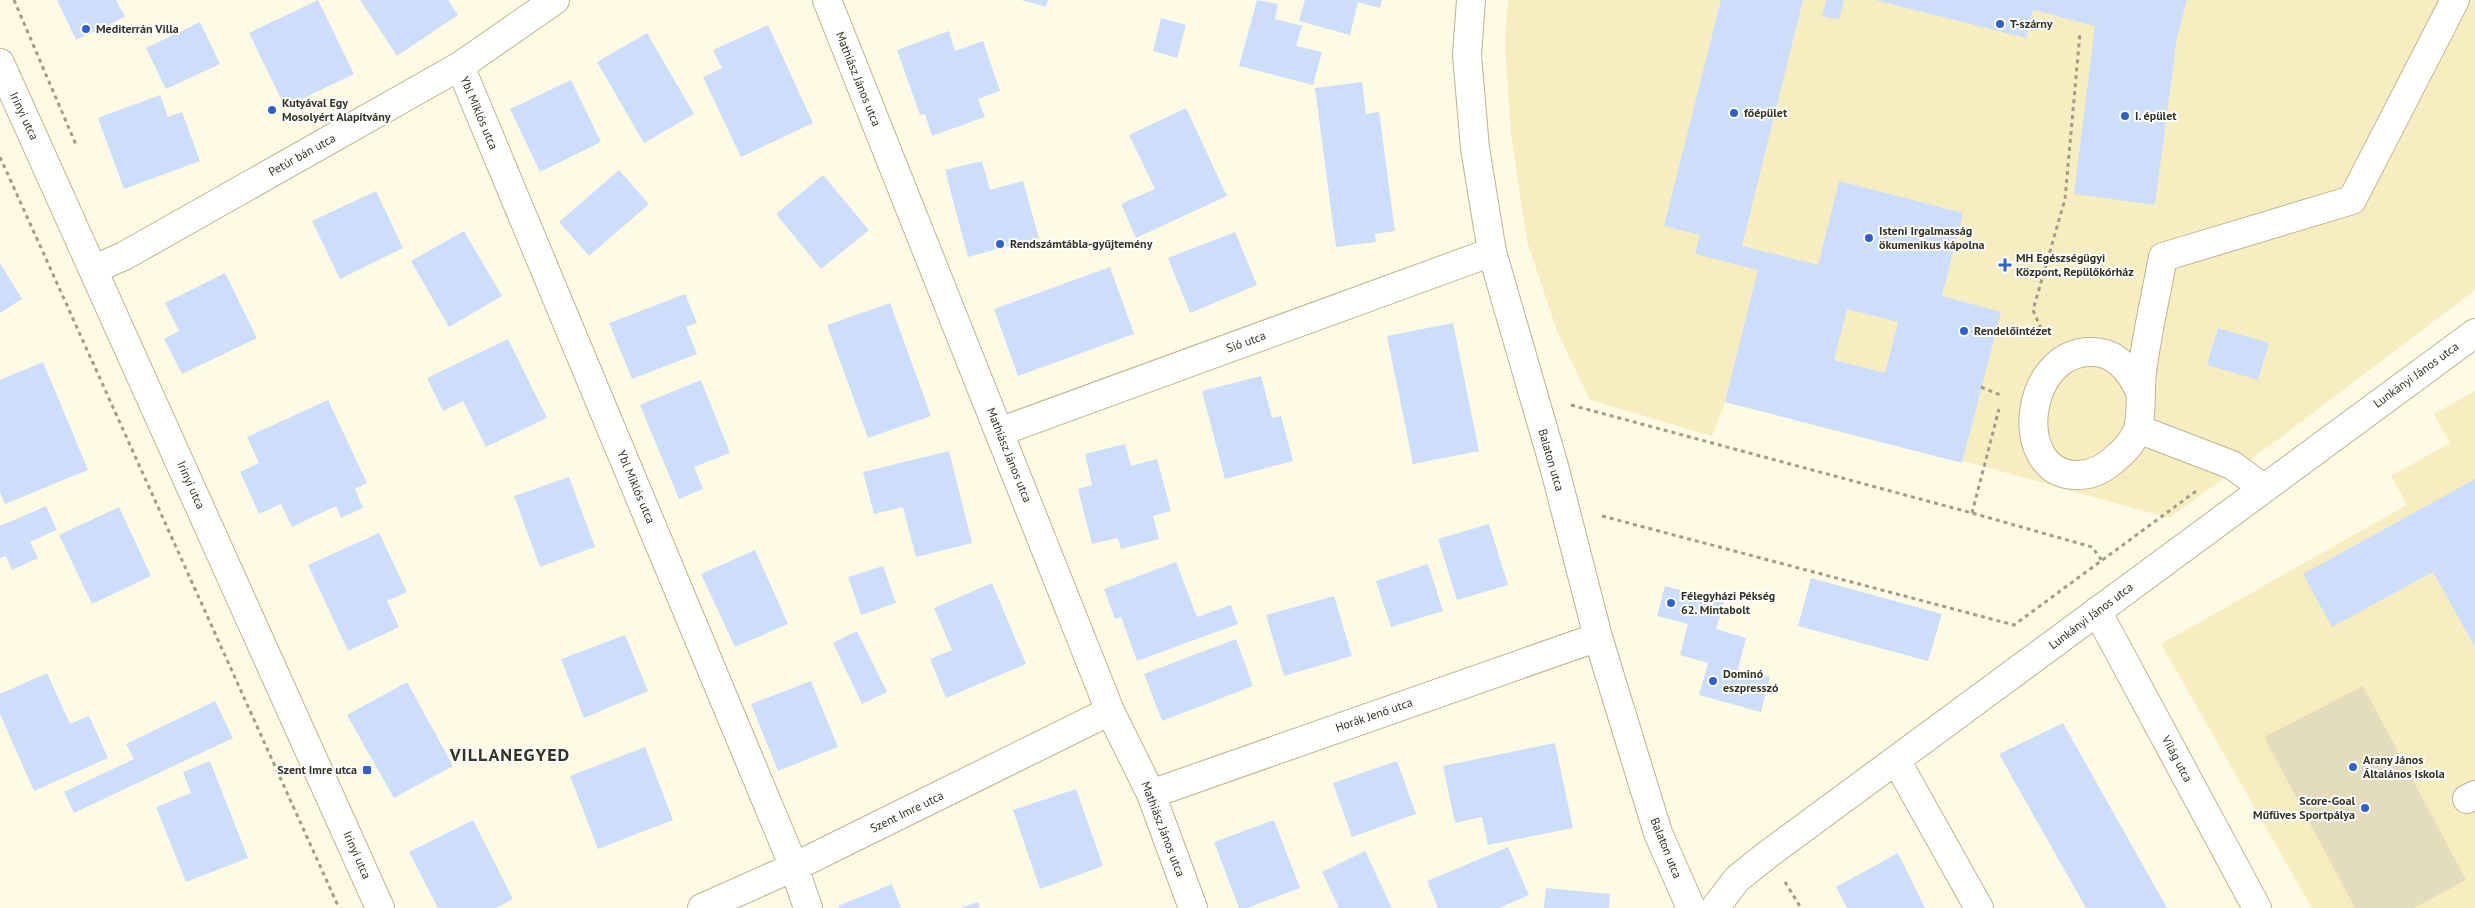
<svg xmlns="http://www.w3.org/2000/svg" width="2475" height="908" font-family="'PT Sans',sans-serif">
<style>
.built{fill:#f6eec1}
.green{fill:#e3ddbc}
.building{fill:#cddefc;fill-rule:evenodd}
.lines{fill:none;stroke-linecap:round;stroke-linejoin:round}
.minor-casing{stroke:#bbb491;stroke-width:30}
.path{stroke:#a09d8a;stroke-width:3;stroke-dasharray:4 4;stroke-linecap:butt}
.minor{stroke:#fff;stroke-width:28}
.poi-dot{fill:#2e60cf;stroke:#fff;stroke-width:2}
.labels{text-anchor:middle;stroke-width:4;stroke-linejoin:round;paint-order:stroke}
.poi-label{font-size:12px;font-weight:bold;fill:#353324;stroke:#fff;text-anchor:start}
.street-label{font-size:12px;fill:#353324;stroke:#fff}
.district-label{font-size:18px;font-weight:bold;letter-spacing:1px;fill:#353324;stroke:#fff}
</style>
<rect width="100%" height="100%" fill="#fefae4"/>
<path class="built" d="M1508,0H2475V290L2280,438L2169,518L1964,461L1725,402L1712,436L1590,400L1557,331L1527,241L1511,134L1505,43Z
M2475,391V908H2312L2161,644L2407,505L2391,476L2450,443L2434,414Z"/>
<path class="green" d="M2363,686L2466,880L2414,908H2355L2264,737Z"/>
<path class="building" d="M57,0H116L125,17L76,40Z
M318,0L354,74L285,107L249,33Z
M360,0H448L458,15L397,56Z
M1021,0H1048L1046,7Z
M1257,0L1278,4L1275,19L1302,26L1296,46L1322,52L1313,85L1239,66Z
M1305,0H1382L1380,8L1358,2L1350,35L1299,21Z
M1721,0H1803L1742,246L1818,265L1839,181L1963,213L1942,296L2001,312L1962,463L1725,402L1758,270L1695,254L1700,235L1664,226ZM1847,309L1898,322L1885,373L1834,360Z
M1826,0H1844L1839,20L1822,16Z
M1875,0H2187L2177,37L2155,205L2074,194L2095,26L2033,10L2026,38Z
M1161,18L1186,25L1177,58L1153,51Z
M200,22L220,64L166,89L146,48Z
M768,25L813,123L741,157L703,77L722,68L713,50Z
M949,31L955,51L983,41L1000,91L978,99L985,117L932,136L925,114L920,115L897,50Z
M647,33L694,114L644,143L597,62Z
M571,80L601,142L540,172L510,109Z
M1362,82L1366,114L1379,112L1395,231L1375,234L1376,242L1336,247L1315,88Z
M160,95L168,117L182,112L200,161L124,189L98,118Z
M1186,108L1227,196L1136,238L1121,204L1155,189L1129,135Z
M982,161L990,190L1023,181L1039,238L968,257L945,170Z
M619,170L649,204L589,256L559,222Z
M823,175L869,230L821,269L776,214Z
M376,191L403,248L340,279L312,221Z
M464,231L502,296L449,327L411,261Z
M1235,232L1257,285L1190,313L1168,258Z
M0,263L22,299L0,313Z
M1110,267L1134,334L1018,376L994,309Z
M225,273L257,338L182,374L164,339L179,331L165,303Z
M685,294L697,323L686,327L697,354L632,379L609,323Z
M890,303L931,416L868,438L827,325Z
M1453,323L1479,451L1413,464L1387,336Z
M2218,328L2269,343L2258,380L2207,365Z
M508,339L547,418L486,447L463,401L443,411L427,378Z
M43,362L88,470L5,504L0,492V380Z
M1261,376L1272,418L1281,416L1293,461L1225,479L1202,391Z
M701,380L730,453L694,467L703,489L679,499L640,405Z
M328,400L367,483L355,489L363,508L341,518L336,506L292,527L281,504L259,514L240,472L259,463L247,437Z
M1125,444L1131,466L1157,459L1171,511L1153,516L1159,539L1121,549L1118,538L1092,544L1078,489L1092,485L1085,454Z
M949,451L972,543L916,557L903,507L874,514L863,472Z
M569,477L595,547L540,567L514,496Z
M2475,479V647L2433,572L2332,627L2303,574Z
M46,506L57,530L30,542L38,558L12,570L6,556L0,558V526Z
M119,507L151,576L92,604L59,535Z
M1489,524L1508,585L1457,600L1438,539Z
M379,533L407,592L387,601L399,627L348,651L308,565Z
M755,550L788,624L735,647L701,574Z
M1176,562L1197,617L1231,605L1238,624L1137,661L1121,617L1115,619L1104,589Z
M1428,564L1443,611L1391,627L1376,581Z
M883,566L896,603L861,615L848,577Z
M1811,578L1942,614L1928,661L1798,626Z
M992,583L1026,664L946,698L930,659L952,650L934,608Z
M1665,586L1724,602L1716,629L1746,638L1738,669L1770,677L1761,712L1699,695L1708,663L1680,655L1688,624L1657,616Z
M1334,596L1352,656L1284,676L1266,615Z
M857,631L887,692L862,704L833,643Z
M625,635L648,691L584,718L561,659Z
M1236,639L1253,686L1162,721L1144,674Z
M47,673L70,724L89,716L108,758L34,791L0,714V694Z
M811,681L838,747L778,771L751,704Z
M407,682L453,766L394,798L347,715Z
M215,701L233,738L74,813L64,792L134,759L126,744Z
M2063,723L2167,908H2086L1999,754Z
M1555,743L1573,828L1488,845L1482,817L1455,823L1443,766Z
M645,747L673,820L598,849L570,776Z
M210,761L248,858L186,882L156,807L191,793L183,772Z
M1397,761L1416,814L1352,837L1333,783Z
M1076,789L1103,866L1040,889L1013,810Z
M473,820L513,899L496,908H438L409,852Z
M1274,820L1300,888L1247,908H1239L1214,842Z
M1508,847L1529,895L1499,908H1438L1427,881Z
M1365,851L1392,908H1339L1322,872Z
M1898,853L1925,908H1847L1836,887Z
M892,884L901,908H839L838,906Z
M1546,888L1610,894L1609,908H1544Z
M978,902L980,908H960Z"/>
<g class="lines">
<defs>
<path id="minor" d="M827,0L1110,711L1151,794L1193,908
M1471,0L1467,55L1475,148L1492,252L1554,466L1598,637L1658,833L1691,908
M0,63L380,908
M460,66L794,867L808,908
M94,269L124,256L460,66L555,0
M2139,390C2130,370 2116,352 2092,352C2024,351 2011,472 2075,475C2092,476 2106,468 2118,456C2126,450 2135,438 2138,429C2142,415 2140,388 2142,372C2147,333 2156,295 2163,257L2352,200L2455,0
M2138,429L2232,465L2262,487
M999,432L1492,252
M2097,611L2257,908
M1896,760L1979,908
M1151,794L1598,637
M2467,799L2475,795
M702,908L794,867L1110,711
M1715,908L1737,879L1767,855L2475,333"/>
</defs>
<use href="#minor" class="minor-casing"/>
<path class="path" d="M14,0L77,147
M0,157L339,908
M2044,336L2033,310L2065,199L2080,33
M1981,387L2003,396
M1571,405L1972,513L2092,547L2103,562
M1972,513L1999,409
M1602,516L2014,625L2199,489
M1785,882L1801,908"/>
<use href="#minor" class="minor"/>
</g>
<g class="poi-dot">
<circle cx="2000" cy="24" r="5"/>
<circle cx="86" cy="29" r="5"/>
<circle cx="272" cy="110" r="5"/>
<circle cx="1734" cy="113" r="5"/>
<circle cx="2125" cy="116" r="5"/>
<circle cx="1869" cy="238" r="5"/>
<circle cx="1000" cy="244" r="5"/>
<path d="M2002.5 257.5h5v5h5v5h-5v5h-5v-5h-5v-5h5z"/>
<circle cx="1964" cy="331" r="5"/>
<circle cx="1671" cy="603" r="5"/>
<circle cx="1713" cy="681" r="5"/>
<circle cx="2353" cy="767" r="5"/>
<rect x="362" y="765" width="10" height="10" rx="2.5"/>
<circle cx="2365" cy="808" r="5"/>
</g>
<g class="labels">
<g class="poi-label">
<text x="2010" y="28">T-szárny</text>
<text x="96" y="33">Mediterrán Villa</text>
<text x="282" y="107">Kutyával Egy<tspan x="282" dy="14">Mosolyért Alapítvány</tspan></text>
<text x="1744" y="117">főépület</text>
<text x="2135" y="120">I. épület</text>
<text x="1879" y="235">Isteni Irgalmasság<tspan x="1879" dy="14">ökumenikus kápolna</tspan></text>
<text x="1010" y="248">Rendszámtábla-gyűjtemény</text>
<text x="2016" y="262">MH Egészségügyi<tspan x="2016" dy="14">Központ, Repülőkórház</tspan></text>
<text x="1974" y="335">Rendelőintézet</text>
<text x="1681" y="600">Félegyházi Pékség<tspan x="1681" dy="14">62. Mintabolt</tspan></text>
<text x="1723" y="678">Dominó<tspan x="1723" dy="14">eszpresszó</tspan></text>
<text x="2363" y="764">Arany János<tspan x="2363" dy="14">Általános Iskola</tspan></text>
<text x="357" y="774" text-anchor="end">Szent Imre utca</text>
<text x="2355" y="805" text-anchor="end">Score-Goal<tspan x="2355" dy="14">Műfüves Sportpálya</tspan></text>
</g>
<g class="street-label">
<text transform="translate(858 79) rotate(68)" y="4">Mathiász János utca</text>
<text transform="translate(479 113) rotate(67)" y="4">Ybl Miklós utca</text>
<text transform="translate(24 116) rotate(65)" y="4">Irinyi utca</text>
<text transform="translate(302 155) rotate(-29)" y="4">Petúr bán utca</text>
<text transform="translate(1246 342) rotate(-20)" y="4">Sió utca</text>
<text transform="translate(2416 375) rotate(-36)" y="4">Lunkányi János utca</text>
<text transform="translate(1009 455) rotate(68)" y="4">Mathiász János utca</text>
<text transform="translate(1551 460) rotate(74)" y="4">Balaton utca</text>
<text transform="translate(191 485) rotate(66)" y="4">Irinyi utca</text>
<text transform="translate(636 487) rotate(67)" y="4">Ybl Miklós utca</text>
<text transform="translate(2091 616) rotate(-37)" y="4">Lunkányi János utca</text>
<text transform="translate(1374 715) rotate(-19)" y="4">Horák Jenő utca</text>
<text transform="translate(2177 759) rotate(62)" y="4">Világ utca</text>
<text transform="translate(907 812) rotate(-26)" y="4">Szent Imre utca</text>
<text transform="translate(1163 829) rotate(69)" y="4">Mathiász János utca</text>
<text transform="translate(1666 848) rotate(68)" y="4">Balaton utca</text>
<text transform="translate(357 855) rotate(66)" y="4">Irinyi utca</text>
</g>
<g class="district-label">
<text x="510" y="761">VILLANEGYED</text>
</g>
</g>
</svg>
